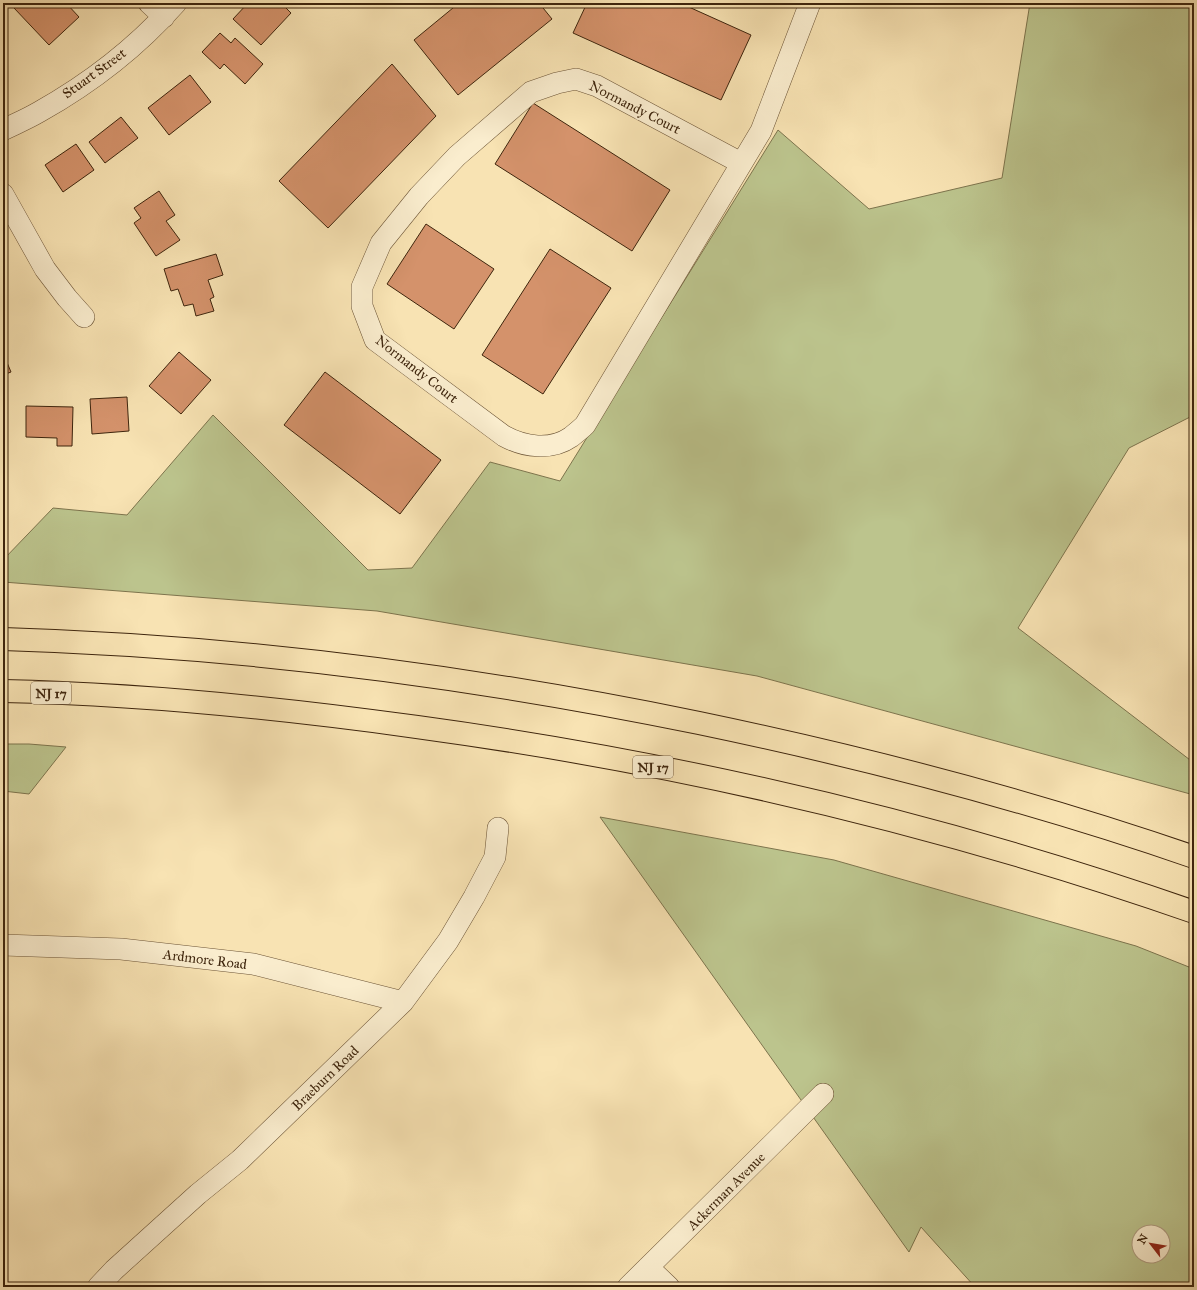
<svg xmlns="http://www.w3.org/2000/svg" width="1197" height="1290" font-family="'IM FELL Great Primer',serif">
<style>
.green{fill:#bcc48d;stroke:#7d744d;fill-rule:evenodd}
.building{fill:#d4926b;stroke:#3e250d}
.lines{fill:none;stroke-linecap:round;stroke-linejoin:round}
.street-casing{stroke:#6c5436;stroke-width:22}
.highway-casing{stroke:#3e250d;stroke-width:24}
.street{stroke:#faedce;stroke-width:21}
.highway{stroke:#f8e3b3;stroke-width:22}
.labels{text-anchor:middle;stroke-width:4;stroke-linejoin:round;paint-order:stroke}
.shield{fill:#faedce;stroke:#766147;stroke-width:1}
.shield-label{font-size:13px;font-weight:bold;fill:#3e250d}
.street-label{font-size:14px;fill:#3e250d;stroke:#faedce}
</style>
<rect width="100%" height="100%" fill="#f8e3b3"/>
<filter id="stains"><feTurbulence type="fractalNoise" baseFrequency=".005" numOctaves="4"/><feColorMatrix values="0 0 0 0 .2 0 0 0 0 .09 0 0 0 0 .02 0 0 0 .5 -.17"/></filter>
<radialGradient id="worn" r=".72"><stop offset=".6" stop-color="#630" stop-opacity="0"/><stop offset="1" stop-color="#630" stop-opacity=".3"/></radialGradient>
<path class="green" d="M1030,3H1194V415L1129,448L1018,628L1194,763V795L757,676L377,611L3,582V560L53,508L127,515L213,415L368,570L412,568L490,462L560,481L778,130L869,209L1002,178Z
M3,744H29L66,747L29,794L3,791Z
M600,817L834,860L1136,946L1194,969V1287H975L921,1227L909,1252ZM1139,1232H1163V1256H1139Z"/>
<path class="building" d="M19,3H66L79,17L49,45L14,8Z
M248,3H281L291,13L261,45L233,19Z
M459,3H539L552,19L458,95L414,40Z
M587,3H680L751,35L721,100L573,33Z
M220,33L231,43L235,38L263,64L245,84L224,64L220,69L202,52Z
M392,64L436,116L328,228L279,181Z
M190,75L211,102L169,135L148,108Z
M533,103L670,190L632,251L495,164Z
M121,117L138,138L105,163L89,142Z
M76,144L94,170L63,192L45,165Z
M159,191L175,215L166,221L180,240L156,256L134,223L141,218L134,208Z
M426,224L494,269L454,329L387,284Z
M550,249L611,288L543,394L482,355Z
M216,254L223,275L208,280L214,297L210,299L214,311L196,316L193,304L184,306L178,289L171,291L164,269Z
M179,352L211,380L181,414L149,386Z
M3,353L11,372L3,375Z
M325,372L441,460L400,514L284,425Z
M127,397L129,431L92,434L90,399Z
M26,406L73,407L72,446H57V438L26,437Z"/>
<g class="lines">
<defs>
<path id="street" d="M149,3L164,17
M3,130C15,124 27,119 39,112C89,84 138,46 176,3
M741,163L597,86L576,79L557,83L531,92L457,156L419,196L381,243L362,287V306L375,340L504,436C524,447 551,451 571,437C576,433 581,429 585,425L761,131L810,3
M3,194L45,269L67,298L84,317
M3,945L121,949L253,964L403,1002
M648,1267L669,1287
M98,1287L114,1270L198,1194L240,1160L403,1002L448,941L474,897L495,857L498,828
M628,1287L823,1094"/>
<path id="highway" d="M3,639C237,646 470,676 699,723C867,758 1032,801 1194,857
M3,691C141,694 280,708 417,727C681,763 942,824 1194,912"/>
</defs>
<use href="#street" class="street-casing"/>
<use href="#highway" class="highway-casing"/>
<use href="#street" class="street"/>
<use href="#highway" class="highway"/>
</g>
<g class="labels">
<g class="shield">
<rect x="31" y="682" width="40" height="22" rx="3"/>
<rect x="633" y="756" width="40" height="22" rx="3"/>
</g>
<g class="shield-label">
<text x="51" y="698">NJ 17</text>
<text x="653" y="772">NJ 17</text>
</g>
<g class="street-label">
<text transform="translate(94 73) rotate(-36)" y="5">Stuart Street</text>
<text transform="translate(635 107) rotate(27)" y="5">Normandy Court</text>
<text transform="translate(417 369) rotate(38)" y="5">Normandy Court</text>
<text transform="translate(205 959) rotate(7)" y="5">Ardmore Road</text>
<text transform="translate(325 1078) rotate(-44)" y="5">Braeburn Road</text>
<text transform="translate(726 1191) rotate(-45)" y="5">Ackerman Avenue</text>
</g>
</g>
<rect width="1197" height="1290" fill="none" stroke="#f8e3b3" stroke-width="16"/>
<rect x="4" y="4" width="1189" height="1282" fill="none" stroke="#3e250d" stroke-width="2"/>
<rect x="8" y="8" width="1181" height="1274" fill="none" stroke="#3e250d"/>
<g transform="translate(1151 1244) rotate(301)"><circle r="19" fill="#faedce" stroke="#af9d81"/>
<path d="M0-3L7 15L0 10L-7 15Z" fill="#8f2418"/>
<text y="-6" font-size="11" font-weight="bold" text-anchor="middle" fill="#3e250d">N</text>
</g>
<rect width="100%" height="100%" filter="url(#stains)"/>
<rect width="100%" height="100%" fill="url(#worn)"/>
</svg>
